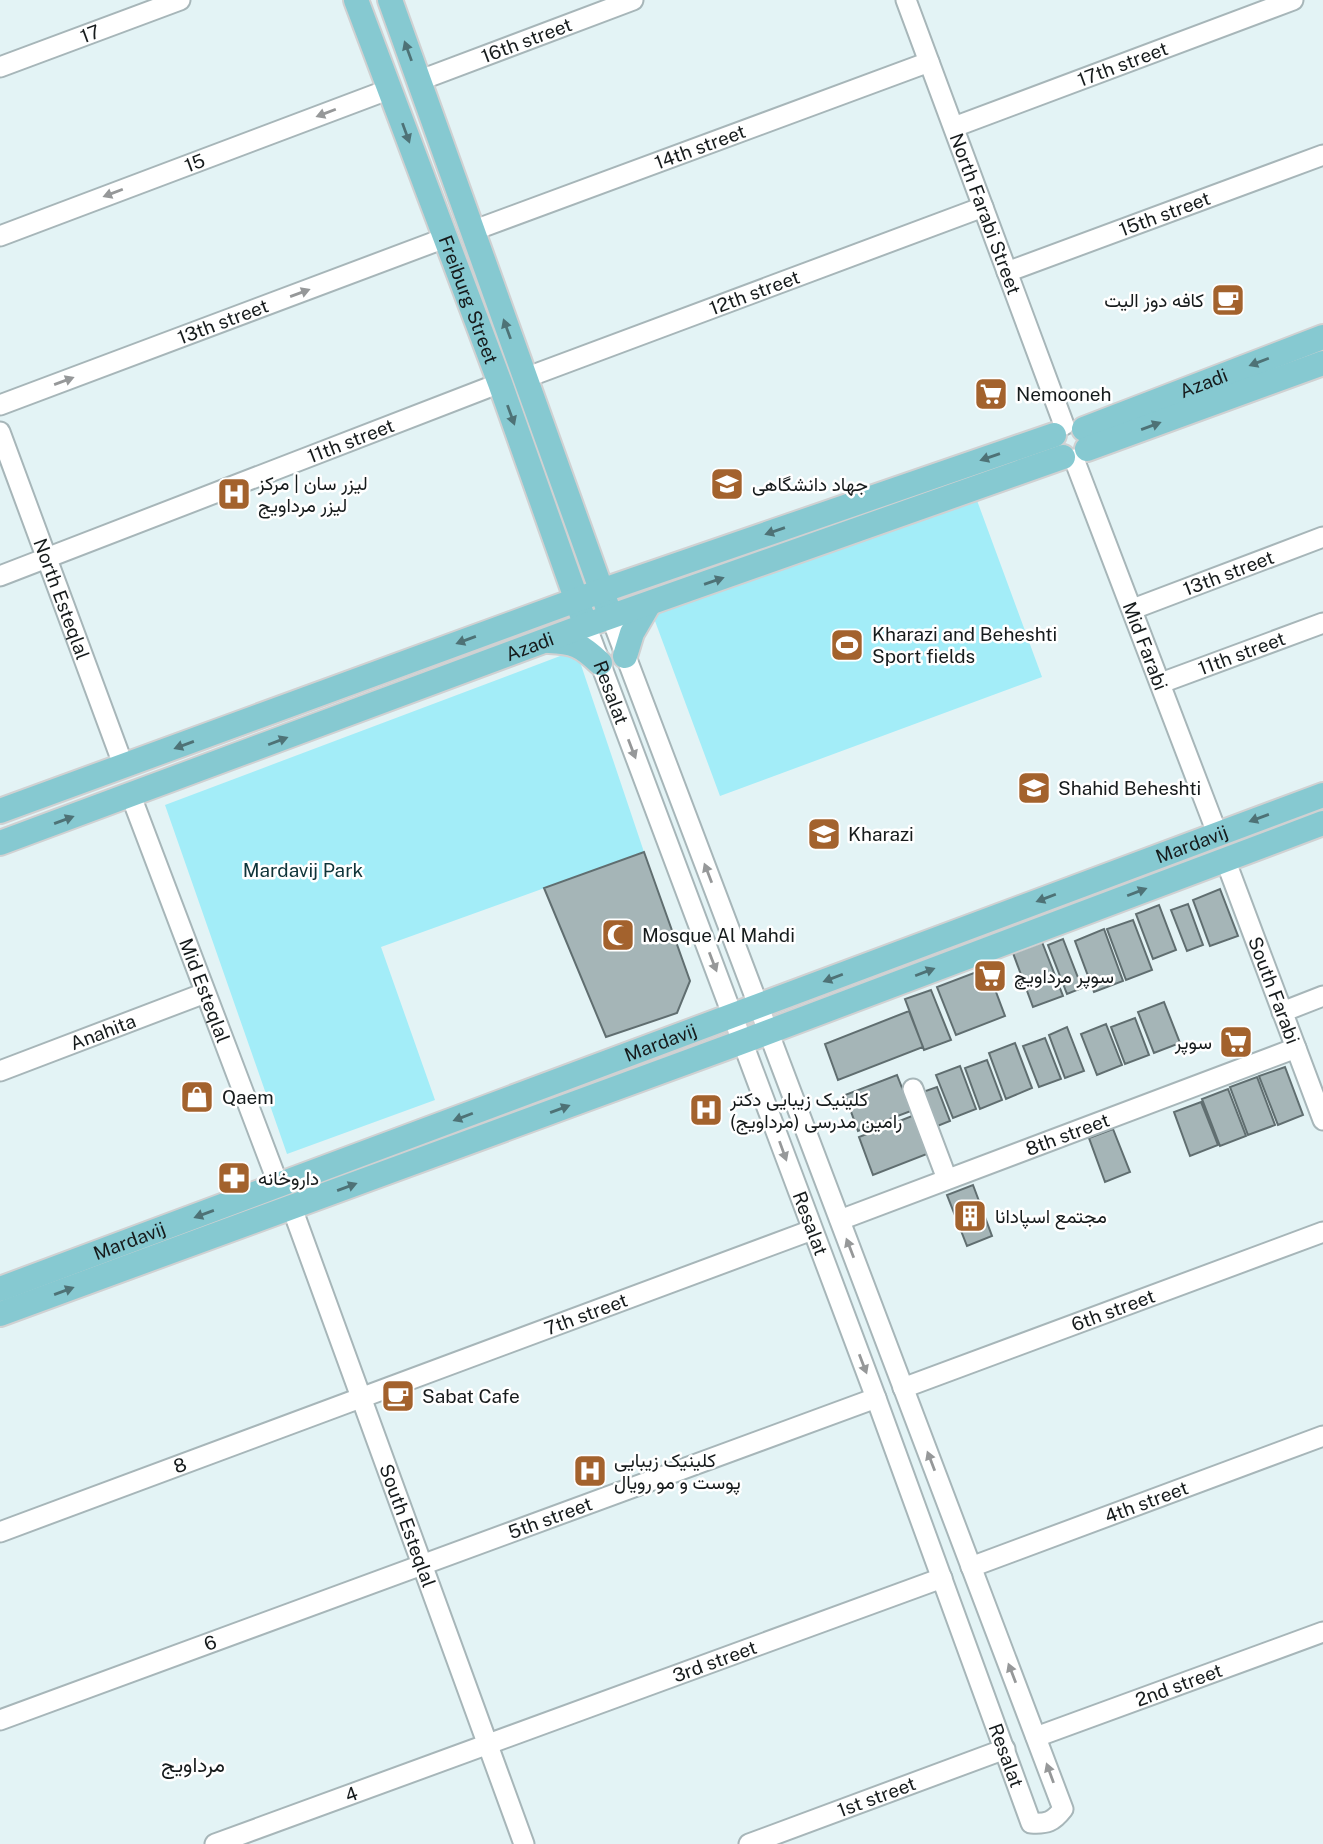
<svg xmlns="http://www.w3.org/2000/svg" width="1323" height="1844" font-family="'Public Sans',Vazirmatn,sans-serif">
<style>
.green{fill:#a3edf8}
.building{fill:#a5b5b7;stroke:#606e70;stroke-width:2}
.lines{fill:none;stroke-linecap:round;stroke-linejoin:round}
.minor-casing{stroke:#a7b6b9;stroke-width:23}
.major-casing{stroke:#d0d1d2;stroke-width:28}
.minor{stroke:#fff;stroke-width:19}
.major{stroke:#86c9d1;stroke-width:24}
.oneway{fill:#4e7276}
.oneway2{fill:#969899}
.labels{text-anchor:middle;stroke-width:5;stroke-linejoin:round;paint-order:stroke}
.street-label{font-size:19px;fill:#161b1c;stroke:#fff}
.poi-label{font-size:19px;fill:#161b1c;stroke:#fff;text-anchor:start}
.park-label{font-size:19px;fill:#0e3439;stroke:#fff}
.neighbourhood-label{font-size:21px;fill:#161b1c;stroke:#fff}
</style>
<rect width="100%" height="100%" fill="#e3f3f5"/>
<path class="green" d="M975,495L1042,677L720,796L652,613Z
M576,650L644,852L381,947L435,1100L287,1154L165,805Z"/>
<path class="building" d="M644,852L690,981L677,1013L606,1037L544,888Z
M1220,889L1238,936L1210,946L1193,900Z
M1188,904L1203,945L1187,951L1171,910Z
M1159,905L1176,950L1153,959L1136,914Z
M1133,920L1152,970L1126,980L1107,929Z
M1104,929L1123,981L1094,992L1075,941Z
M1063,939L1082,988L1067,994L1048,945Z
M1042,942L1063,996L1033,1007L1013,953Z
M987,968L1005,1016L956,1035L937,987Z
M931,990L951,1040L924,1050L905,999Z
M1164,1002L1180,1043L1154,1053L1138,1012Z
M909,1011L923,1047L838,1080L825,1044Z
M1135,1018L1149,1055L1125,1064L1111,1027Z
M1106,1024L1122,1065L1097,1075L1081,1034Z
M1067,1027L1084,1071L1065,1078L1049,1035Z
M1045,1038L1061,1079L1039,1087L1023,1046Z
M1015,1043L1032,1088L1006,1099L989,1053Z
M987,1060L1002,1100L980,1109L965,1068Z
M960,1066L976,1109L953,1118L936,1075Z
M1285,1067L1303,1115L1278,1125L1259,1076Z
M897,1075L911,1111L858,1131L845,1095Z
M1257,1077L1275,1125L1248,1135L1230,1087Z
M937,1087L950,1121L930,1129L917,1094Z
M1228,1089L1246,1136L1220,1146L1202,1099Z
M1201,1102L1218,1145L1190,1156L1174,1112Z
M917,1114L932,1152L873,1175L859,1137Z
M1113,1129L1130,1172L1105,1182L1089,1138Z
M973,1185L992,1236L967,1246L947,1195Z"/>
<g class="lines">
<defs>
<g id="minor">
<path id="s1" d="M906,0L1064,425"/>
<path id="s2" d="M0,67L180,0"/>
<path id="s3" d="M418,81L633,0"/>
<path id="s4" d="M954,127L1293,0"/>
<path id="s5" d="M472,231L929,62"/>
<path id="s6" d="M0,236L390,89"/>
<path id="s7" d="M1007,272L1323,155"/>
<path id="s8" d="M525,378L983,207"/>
<path id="s9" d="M0,405L445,238"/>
<path id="s10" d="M0,432L124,767"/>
<path id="s11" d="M1074,459L1217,833"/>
<path id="s12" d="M0,576L500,383"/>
<path id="s13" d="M1133,609L1323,537"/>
<path id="s14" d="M586,625L876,1398L1031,1823C1047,1824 1053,1822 1063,1809L611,617"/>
<path id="s15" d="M1161,683L1323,623"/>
<path id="s16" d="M131,796L279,1186"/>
<path id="s17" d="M1225,859L1323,1120"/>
<path d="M1282,1012L1323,996"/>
<path id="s18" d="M0,1071L205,993"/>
<path d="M913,1089L947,1179"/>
<path id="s19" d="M292,1208L524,1844"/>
<path id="s20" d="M840,1220L1296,1048"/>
<path id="s21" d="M903,1388L1323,1232"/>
<path id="s22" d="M0,1532L812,1230"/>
<path id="s23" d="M971,1567L1323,1436"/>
<path id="s24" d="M0,1720L876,1398"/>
<path id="s25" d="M1036,1737L1323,1632"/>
<path id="s26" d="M215,1844L942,1578"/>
<path id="s27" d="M749,1844L1005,1749"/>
</g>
<g id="major">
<path id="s28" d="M356,0L500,383L582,615"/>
<path d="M390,0L607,606"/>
<path id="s29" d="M1084,429L1323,337"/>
<path d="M1087,449L1323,363"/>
<path d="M549,641C574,642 581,645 600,663"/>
<path d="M625,656L632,633L649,604"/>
<path d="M0,811L601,591L1054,435"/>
<path id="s30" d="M0,843L584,626L1063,457"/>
<path id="s31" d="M0,1289L1323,795"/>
<path d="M0,1314L739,1043L1323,823"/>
</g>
</defs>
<use href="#minor" class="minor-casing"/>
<use href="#major" class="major-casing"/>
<use href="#minor" class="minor"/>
<use href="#major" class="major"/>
</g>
<defs><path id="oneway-solid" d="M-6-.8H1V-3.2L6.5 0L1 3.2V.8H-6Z" transform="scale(1.75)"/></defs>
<g class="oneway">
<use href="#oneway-solid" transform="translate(408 51) rotate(-110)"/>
<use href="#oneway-solid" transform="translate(406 133) rotate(70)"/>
<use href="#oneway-solid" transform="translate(507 329) rotate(-110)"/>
<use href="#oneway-solid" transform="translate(1259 362) rotate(159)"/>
<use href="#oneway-solid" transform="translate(511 415) rotate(70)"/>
<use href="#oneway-solid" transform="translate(1151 426) rotate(-20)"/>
<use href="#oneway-solid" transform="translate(990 457) rotate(161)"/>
<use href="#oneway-solid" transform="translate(775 531) rotate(161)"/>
<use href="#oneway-solid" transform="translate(714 581) rotate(-19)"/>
<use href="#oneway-solid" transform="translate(466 640) rotate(160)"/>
<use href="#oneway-solid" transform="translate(278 741) rotate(-21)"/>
<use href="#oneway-solid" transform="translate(184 745) rotate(160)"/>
<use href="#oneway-solid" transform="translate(1259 818) rotate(160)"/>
<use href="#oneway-solid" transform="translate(64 820) rotate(-20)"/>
<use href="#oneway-solid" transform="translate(1137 892) rotate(-21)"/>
<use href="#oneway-solid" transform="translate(1046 898) rotate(159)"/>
<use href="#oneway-solid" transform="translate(925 972) rotate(-21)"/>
<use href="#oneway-solid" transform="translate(833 978) rotate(159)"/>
<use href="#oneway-solid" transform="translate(560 1109) rotate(-20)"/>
<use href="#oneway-solid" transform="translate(463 1117) rotate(159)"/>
<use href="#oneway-solid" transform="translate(347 1187) rotate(-20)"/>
<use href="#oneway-solid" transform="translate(204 1214) rotate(160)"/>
<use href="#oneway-solid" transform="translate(64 1291) rotate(-20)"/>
</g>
<g class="oneway2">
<use href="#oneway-solid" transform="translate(326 113) rotate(159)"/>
<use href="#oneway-solid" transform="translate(113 193) rotate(159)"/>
<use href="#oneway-solid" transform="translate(300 293) rotate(-20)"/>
<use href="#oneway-solid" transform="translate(64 381) rotate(-20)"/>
<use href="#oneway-solid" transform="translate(632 749) rotate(69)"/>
<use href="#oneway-solid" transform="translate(708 873) rotate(-111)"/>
<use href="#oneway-solid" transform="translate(713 962) rotate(69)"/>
<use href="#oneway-solid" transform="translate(783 1151) rotate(70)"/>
<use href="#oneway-solid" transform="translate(850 1248) rotate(-111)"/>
<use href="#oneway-solid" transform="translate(863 1364) rotate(69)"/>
<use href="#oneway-solid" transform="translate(931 1461) rotate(-111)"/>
<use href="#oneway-solid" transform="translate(1012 1673) rotate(-111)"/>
<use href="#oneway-solid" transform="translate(1050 1773) rotate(-110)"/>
</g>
<defs>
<symbol id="cafe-square" viewBox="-11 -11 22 22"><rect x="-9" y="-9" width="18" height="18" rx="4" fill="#a3622d" stroke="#fff"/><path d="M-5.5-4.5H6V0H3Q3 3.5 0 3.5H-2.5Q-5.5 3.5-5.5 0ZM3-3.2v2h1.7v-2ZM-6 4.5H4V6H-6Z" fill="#fff"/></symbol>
<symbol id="supermarket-square" viewBox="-11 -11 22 22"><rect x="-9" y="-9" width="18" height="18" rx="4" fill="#a3622d" stroke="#fff"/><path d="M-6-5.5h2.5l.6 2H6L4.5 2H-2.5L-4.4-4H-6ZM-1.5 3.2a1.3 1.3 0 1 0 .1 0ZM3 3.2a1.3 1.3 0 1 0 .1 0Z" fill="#fff"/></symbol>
<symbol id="school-square" viewBox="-11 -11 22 22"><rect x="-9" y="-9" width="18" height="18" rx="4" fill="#a3622d" stroke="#fff"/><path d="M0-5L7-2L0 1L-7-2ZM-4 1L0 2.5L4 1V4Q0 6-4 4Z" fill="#fff"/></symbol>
<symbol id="hospital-square" viewBox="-11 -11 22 22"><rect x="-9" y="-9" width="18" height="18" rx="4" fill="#a3622d" stroke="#fff"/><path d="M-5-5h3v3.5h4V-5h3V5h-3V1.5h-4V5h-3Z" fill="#fff"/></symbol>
<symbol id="stadium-square" viewBox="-11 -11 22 22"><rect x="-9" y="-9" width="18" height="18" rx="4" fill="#a3622d" stroke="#fff"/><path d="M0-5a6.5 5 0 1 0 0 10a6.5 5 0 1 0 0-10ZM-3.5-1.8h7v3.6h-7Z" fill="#fff"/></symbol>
<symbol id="mosque-square" viewBox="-11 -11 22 22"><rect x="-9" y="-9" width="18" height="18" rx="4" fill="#a3622d" stroke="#fff"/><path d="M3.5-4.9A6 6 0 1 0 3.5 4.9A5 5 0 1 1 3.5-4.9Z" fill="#fff"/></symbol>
<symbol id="shop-square" viewBox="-11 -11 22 22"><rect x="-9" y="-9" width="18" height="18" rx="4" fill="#a3622d" stroke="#fff"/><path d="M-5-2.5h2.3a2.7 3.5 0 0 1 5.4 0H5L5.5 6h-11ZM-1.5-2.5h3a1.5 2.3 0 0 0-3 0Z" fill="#fff"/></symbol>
<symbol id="pharmacy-square" viewBox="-11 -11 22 22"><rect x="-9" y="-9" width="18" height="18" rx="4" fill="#a3622d" stroke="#fff"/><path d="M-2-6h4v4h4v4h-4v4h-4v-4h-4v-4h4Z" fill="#fff"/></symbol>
<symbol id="building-square" viewBox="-11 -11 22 22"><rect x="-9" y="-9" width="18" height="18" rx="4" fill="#a3622d" stroke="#fff"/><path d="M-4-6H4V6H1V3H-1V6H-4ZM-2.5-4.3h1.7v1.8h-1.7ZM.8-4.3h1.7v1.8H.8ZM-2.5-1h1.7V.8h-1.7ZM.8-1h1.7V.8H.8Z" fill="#fff"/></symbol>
</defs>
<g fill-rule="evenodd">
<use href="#cafe-square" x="1209" y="281" width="38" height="38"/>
<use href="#supermarket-square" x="972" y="375" width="38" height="38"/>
<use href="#school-square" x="708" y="465" width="38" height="38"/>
<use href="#hospital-square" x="215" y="475" width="38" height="38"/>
<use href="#stadium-square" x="828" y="626" width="38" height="38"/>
<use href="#school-square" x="1015" y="769" width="38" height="38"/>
<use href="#school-square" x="805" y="815" width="38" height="38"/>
<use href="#mosque-square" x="599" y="916" width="38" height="38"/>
<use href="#supermarket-square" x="971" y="957" width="38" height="38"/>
<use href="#supermarket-square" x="1217" y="1023" width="38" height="38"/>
<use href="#shop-square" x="178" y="1078" width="38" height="38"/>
<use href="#hospital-square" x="687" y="1091" width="38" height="38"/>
<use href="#pharmacy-square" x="215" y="1159" width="38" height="38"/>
<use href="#building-square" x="951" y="1197" width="38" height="38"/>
<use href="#cafe-square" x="379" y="1377" width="38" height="38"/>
<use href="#hospital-square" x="571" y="1452" width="38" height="38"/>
</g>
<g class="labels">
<g class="street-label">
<text dy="7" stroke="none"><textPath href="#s2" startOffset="96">17</textPath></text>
<text dy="7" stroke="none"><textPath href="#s3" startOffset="116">16th street</textPath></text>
<text dy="7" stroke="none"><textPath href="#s4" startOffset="180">17th street</textPath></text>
<text dy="7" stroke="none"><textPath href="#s5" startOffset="243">14th street</textPath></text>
<text dy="7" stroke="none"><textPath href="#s6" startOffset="208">15</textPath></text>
<text dy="7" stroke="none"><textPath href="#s1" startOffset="228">North Farabi Street</textPath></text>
<text dy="7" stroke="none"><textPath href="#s7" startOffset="168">15th street</textPath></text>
<text dy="7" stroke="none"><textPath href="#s8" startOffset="245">12th street</textPath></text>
<text dy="7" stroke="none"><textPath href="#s28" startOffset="320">Freiburg Street</textPath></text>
<text dy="7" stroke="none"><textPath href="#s9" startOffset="238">13th street</textPath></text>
<text dy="7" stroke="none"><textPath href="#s29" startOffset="128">Azadi</textPath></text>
<text dy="7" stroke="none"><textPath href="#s12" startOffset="376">11th street</textPath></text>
<text dy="7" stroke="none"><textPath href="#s13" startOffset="102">13th street</textPath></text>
<text dy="7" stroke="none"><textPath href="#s10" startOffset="178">North Esteqlal</textPath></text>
<text dy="7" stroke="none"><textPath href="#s30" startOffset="565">Azadi</textPath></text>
<text dy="7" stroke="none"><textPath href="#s11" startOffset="200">Mid Farabi</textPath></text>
<text dy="7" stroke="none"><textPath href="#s15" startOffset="86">11th street</textPath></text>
<text dy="7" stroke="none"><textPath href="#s14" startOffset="72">Resalat</textPath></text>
<text dy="7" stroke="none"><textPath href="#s31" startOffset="1272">Mardavij</textPath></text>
<text dy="7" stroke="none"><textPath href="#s17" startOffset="140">South Farabi</textPath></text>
<text dy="7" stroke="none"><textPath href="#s16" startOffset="208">Mid Esteqlal</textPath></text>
<text dy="7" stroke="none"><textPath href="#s18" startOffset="110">Anahita</textPath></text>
<text dy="7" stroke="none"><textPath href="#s31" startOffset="705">Mardavij</textPath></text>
<text dy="7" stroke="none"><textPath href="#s20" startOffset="243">8th street</textPath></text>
<text dy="7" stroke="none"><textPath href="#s14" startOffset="639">Resalat</textPath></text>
<text dy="7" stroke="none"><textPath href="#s31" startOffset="138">Mardavij</textPath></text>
<text dy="7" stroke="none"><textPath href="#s21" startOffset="224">6th street</textPath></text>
<text dy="7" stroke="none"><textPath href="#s22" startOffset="625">7th street</textPath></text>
<text dy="7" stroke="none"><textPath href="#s22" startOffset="192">8</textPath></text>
<text dy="7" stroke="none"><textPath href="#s23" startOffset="187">4th street</textPath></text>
<text dy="7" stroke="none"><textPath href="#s24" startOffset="586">5th street</textPath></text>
<text dy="7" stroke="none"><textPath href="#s19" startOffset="338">South Esteqlal</textPath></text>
<text dy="7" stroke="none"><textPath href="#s24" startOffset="224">6</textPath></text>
<text dy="7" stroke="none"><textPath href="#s26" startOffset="532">3rd street</textPath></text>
<text dy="7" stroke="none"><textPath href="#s25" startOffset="152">2nd street</textPath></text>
<text dy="7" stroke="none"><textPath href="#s14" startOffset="1206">Resalat</textPath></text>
<text dy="7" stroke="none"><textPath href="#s26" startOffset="145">4</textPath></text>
<text dy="7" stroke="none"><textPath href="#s27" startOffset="136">1st street</textPath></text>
</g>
<g class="poi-label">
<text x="1204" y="307" text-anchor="end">کافه دوز الیت</text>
<text x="1016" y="401">Nemooneh</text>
<text x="258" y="490">لیزر سان | مرکز<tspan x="258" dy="22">لیزر مرداویج</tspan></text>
<text x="752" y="491">جهاد دانشگاهی</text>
<text x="872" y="641">Kharazi and Beheshti<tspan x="872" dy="22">Sport fields</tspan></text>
<text x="1058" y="795">Shahid Beheshti</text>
<text x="848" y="841">Kharazi</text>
<text x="642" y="942">Mosque Al Mahdi</text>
<text x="1014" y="983">سوپر مرداویچ</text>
<text x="1212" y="1049" text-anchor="end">سوپر</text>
<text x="222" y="1104">Qaem</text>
<text x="730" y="1106">کلینیک زیبایی دکتر<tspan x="730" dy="22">رامین مدرسی (مرداویج)</tspan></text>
<text x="258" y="1185">داروخانه</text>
<text x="995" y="1223">مجتمع اسپادانا</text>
<text x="422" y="1403">Sabat Cafe</text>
<text x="614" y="1467">کلینیک زیبایی<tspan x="614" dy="22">پوست و مو رویال</tspan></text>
</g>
<g class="park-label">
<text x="303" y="877">Mardavij Park</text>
</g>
<g class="neighbourhood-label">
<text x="193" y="1772">مرداویج</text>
</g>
</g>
</svg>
